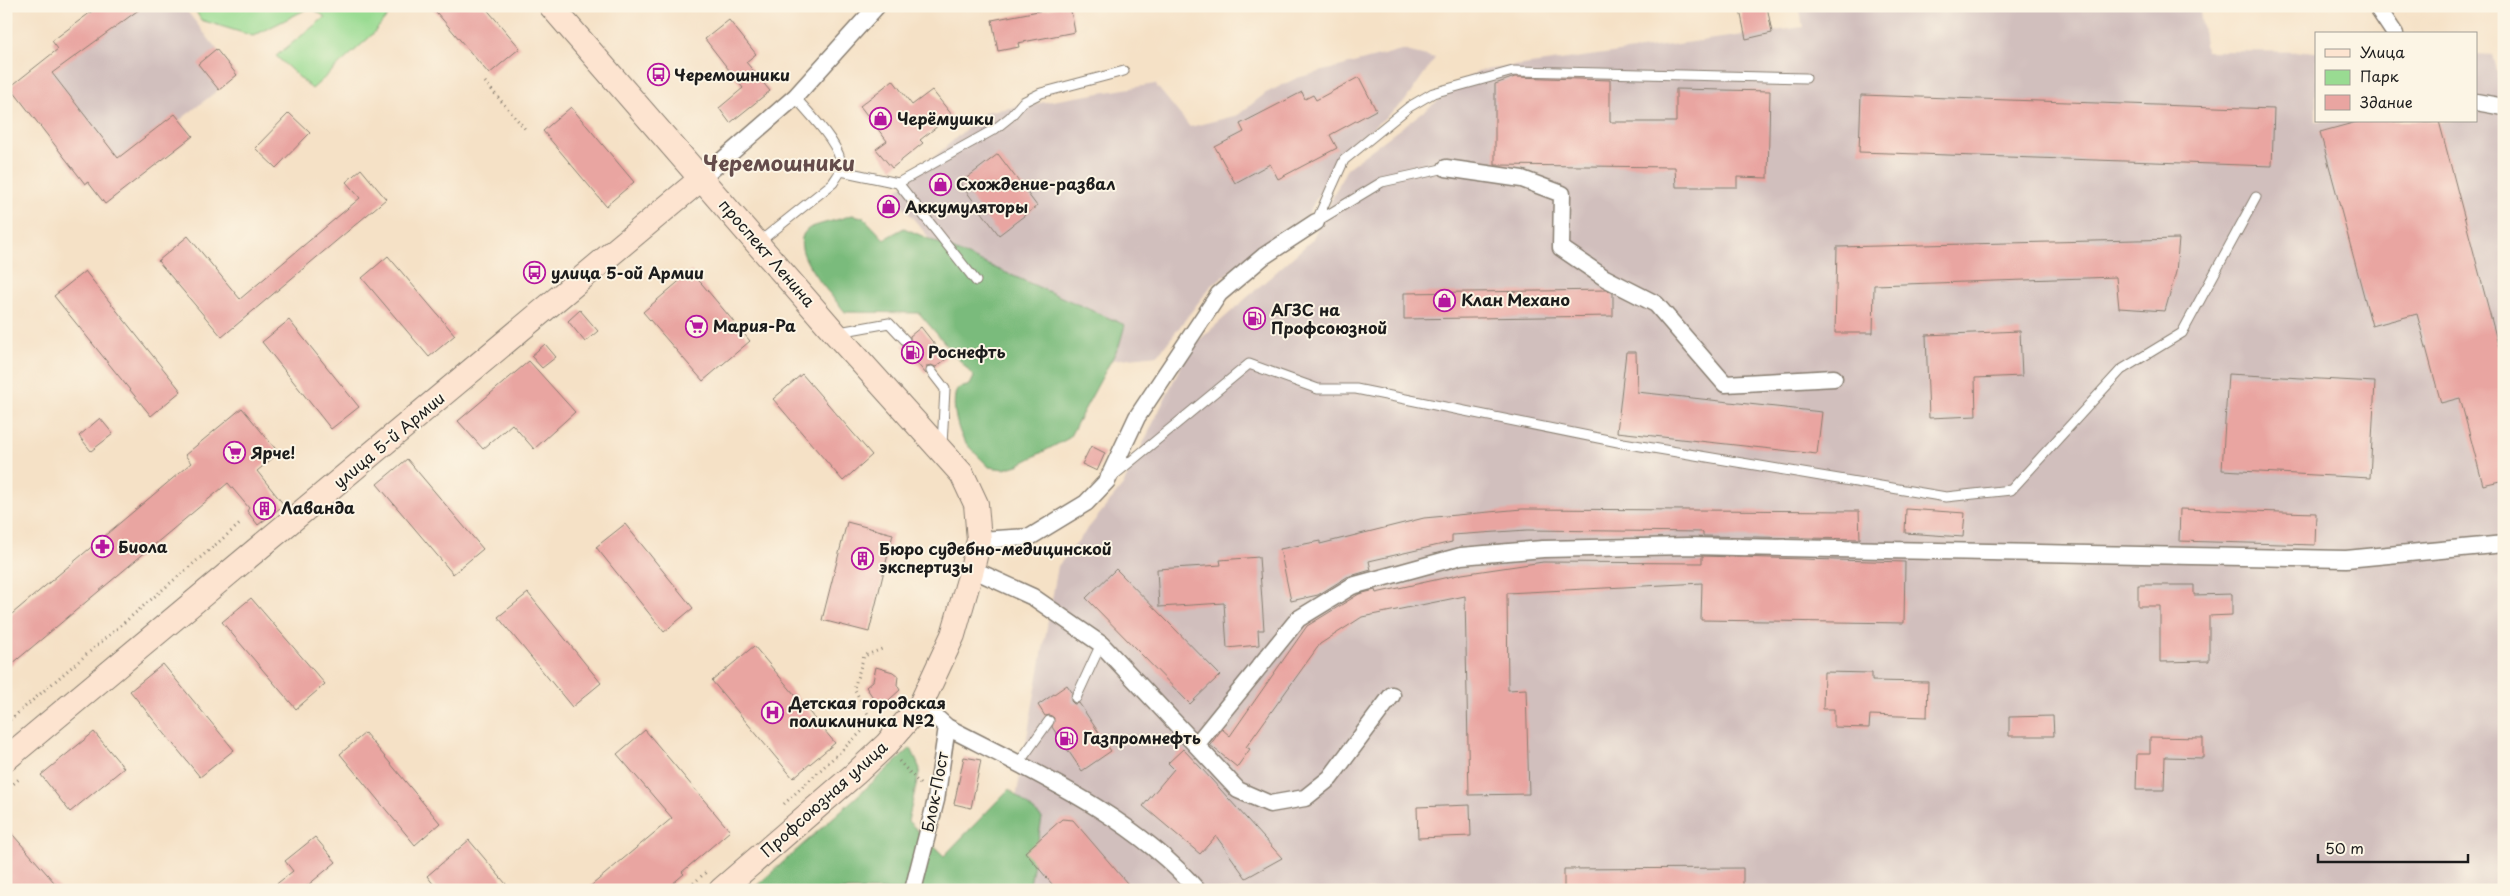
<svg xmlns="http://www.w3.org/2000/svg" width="2510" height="896" font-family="'Playpen Sans',sans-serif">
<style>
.industrial{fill:#d1bfbd}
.green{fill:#99db92;stroke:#5a7c57}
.forest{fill:#7abb7c;stroke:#4b6c4c}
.building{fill:#e9a5a1}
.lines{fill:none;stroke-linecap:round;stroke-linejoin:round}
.service-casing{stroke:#887e71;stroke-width:11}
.minor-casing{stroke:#887e71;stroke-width:19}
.secondary-casing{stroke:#887e71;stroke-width:26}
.path{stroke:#887e71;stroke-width:3;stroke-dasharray:1 4;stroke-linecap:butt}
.service{stroke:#fff;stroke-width:9}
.minor{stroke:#fff;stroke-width:16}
.secondary{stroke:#fde4d0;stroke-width:24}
.labels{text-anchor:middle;stroke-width:4;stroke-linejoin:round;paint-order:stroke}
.poi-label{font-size:16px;font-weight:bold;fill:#1c1c1c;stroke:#fcf5e5;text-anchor:start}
.street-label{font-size:16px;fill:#1c1c1c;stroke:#fcf5e5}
.district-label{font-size:21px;font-weight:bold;fill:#644c4b;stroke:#fcf5e5}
</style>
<rect width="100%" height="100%" fill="#fcf5e5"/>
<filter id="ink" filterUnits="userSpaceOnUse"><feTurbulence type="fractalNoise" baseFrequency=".02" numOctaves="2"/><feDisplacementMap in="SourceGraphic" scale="10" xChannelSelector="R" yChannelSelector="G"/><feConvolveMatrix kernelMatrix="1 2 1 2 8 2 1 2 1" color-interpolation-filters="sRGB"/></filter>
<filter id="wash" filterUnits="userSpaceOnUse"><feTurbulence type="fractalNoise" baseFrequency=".0096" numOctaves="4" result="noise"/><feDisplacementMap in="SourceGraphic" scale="20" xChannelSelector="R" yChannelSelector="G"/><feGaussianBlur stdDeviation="1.12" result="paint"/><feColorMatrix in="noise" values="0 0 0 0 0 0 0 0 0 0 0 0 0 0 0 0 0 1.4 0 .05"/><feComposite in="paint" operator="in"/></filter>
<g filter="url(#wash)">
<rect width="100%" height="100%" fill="#f5e1c6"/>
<path class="industrial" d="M99,6H183L237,75L180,120L193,136L105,204L88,182L85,184L10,87L58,50L52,41Z
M1799,6H2199L2206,51L2316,52V121H2476V54L2492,55L2504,100V890H994L1006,853L1058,566L1123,485L1189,349L1312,240L1347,168L1478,71L1803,27Z
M1402,50L1435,58L1405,101L1340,155L1307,216L1259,248L1211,286L1158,355L1055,366L1010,336L893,194L985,112L1155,84L1190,127L1238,115L1266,93L1297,78Z"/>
<path class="green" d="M193,6H396L371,36L312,89L276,56L325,17L311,7L253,36L201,20Z"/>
<path class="forest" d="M852,215L863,217L884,239L904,228L1125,325L1119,346L1069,438L1018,465L1004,469L989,467C981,458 967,447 962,437C956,424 951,401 957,389L970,385L974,377L919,313L845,312C832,295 784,248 808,229C813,225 843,219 852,215Z
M911,748L920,769L908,821L944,856L1009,789L1042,818L1029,890H752Z"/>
<g id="blocks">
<path class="building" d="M99,6H144L52,73L118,158L175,114L193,136L105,204L88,182L85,184L10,87L58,49L52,41Z
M431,6H484L520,48L489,74Z
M1064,6H1070L1075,32L1018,43L1019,47L998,51L992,20Z
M1757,6H1767L1772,33L1746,39L1740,10Z
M729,20L756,54L746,62L770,91L730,123L719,108L743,88L705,39Z
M216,49L237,75L219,90L198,64Z
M1359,77L1376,110L1330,135L1337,148L1278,179L1270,164L1235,183L1215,147L1244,132L1240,124L1302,92L1305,99L1313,95L1316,100Z
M1515,77L1610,80V122H1676V89L1770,91L1768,178L1737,177V187H1676L1675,167L1495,165V84Z
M893,80L912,105L932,90L952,115L920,140L923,143L892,168L876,149L887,141L860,106Z
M1861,95L2274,109L2272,166L1859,152Z
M571,107L634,182L606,206L543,131Z
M289,113L310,133L276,168L255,148Z
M2360,121H2439L2504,367V480L2483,485L2460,398L2441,403L2417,314L2372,326L2320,132Z
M998,154L1037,206L999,235L960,183Z
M361,169L386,199L222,337L158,261L188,236L240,299L360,198L346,182Z
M2179,239L2176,272L2165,311L2119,308L2116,277L1874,285L1873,333H1835L1837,247Z
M388,256L455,335L429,357L362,278Z
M85,271L181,391L151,416L54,296Z
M691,271L750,341L703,381L643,312Z
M1607,290L1613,293V316L1404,319V293Z
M580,310L598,331L585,342L568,321Z
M289,320L359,407L331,429L262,342Z
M921,327L946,359L936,367L931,365L927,366L926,374L902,345L910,344V336Z
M2020,331L2022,376L1975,378L1976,416L1929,418L1926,335Z
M545,344L556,357L542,368L531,356Z
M1626,352H1636L1637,392L1822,412L1817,454L1617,432Z
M529,361L575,412L534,449L512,424L483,449L458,421Z
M802,374L872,455L843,481L773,399Z
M2228,374L2375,382L2370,478L2222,470Z
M242,408L279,453L257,471L284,505L258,525L247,511L249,508L228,483L6,669V619L191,463L185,455Z
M100,418L113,434L91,451L79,436Z
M1091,446L1105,453L1097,471L1082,464Z
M407,459L483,549L453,574L377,484Z
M1522,509L1859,511L1860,539L1703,536V532L1527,530L1452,535V542L1369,561L1371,570L1347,577L1318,595L1291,601L1280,549L1320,541V544L1424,518Z
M1906,509L1965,513L1963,537L1905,533Z
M2180,509L2316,513L2315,545L2179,541Z
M847,522L893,534L869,632L822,620Z
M625,524L693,608L664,632L596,547Z
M1702,556L1905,562L1904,623L1701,620L1702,583L1507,593L1508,690L1526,689L1529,794L1469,795L1465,596L1362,617L1320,644L1246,747L1250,749L1237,767L1210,745L1222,729L1230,736L1307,626L1359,594L1375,590L1376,593L1462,574L1543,562L1702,563Z
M1259,557L1264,630H1258L1259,645L1227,648L1224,603L1159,607L1157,569L1221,565L1220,560Z
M1116,569L1220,675L1190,704L1086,598Z
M2138,585H2194V595L2232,594V615L2209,616V661L2160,662V606H2138Z
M528,593L601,683L572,707L498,617Z
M251,598L325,684L296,709L222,622Z
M754,646L835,743L793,778L712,681Z
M163,664L234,750L200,777L130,691Z
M876,667L893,672L898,676L897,685L900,690L880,708L866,687L873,681Z
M1824,672L1872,673V681L1928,682L1927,717L1870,715L1869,728L1834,727V709H1823Z
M1067,685L1072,692L1071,701L1074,704L1079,703L1111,751L1082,771L1052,727L1054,718L1050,715L1045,716L1038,705Z
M2053,716L2054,736H2009V717Z
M645,730L730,831L682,872L684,874L665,890H586L672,818L617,754Z
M94,732L124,768L70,812L41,775Z
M365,733L440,823L415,845L340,754Z
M2150,737L2203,738V758L2165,757L2164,790H2136L2137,754H2150Z
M1183,749L1202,769L1282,858L1246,878L1216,836L1200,854L1143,806L1174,769L1168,763Z
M964,757L981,760L971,808L954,804Z
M1470,805L1471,836L1418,838L1417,807Z
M1062,819L1073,820L1133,890H1057L1025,852Z
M6,827L61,890H15L6,880Z
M315,837L336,862L302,890H269L293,871L285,861Z
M469,840L511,890H438L427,876Z
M1743,868V890H1564V869Z"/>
</g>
</g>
<g filter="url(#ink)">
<use href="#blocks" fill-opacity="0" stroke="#887e71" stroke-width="1"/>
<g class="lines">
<defs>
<path id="service" d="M841,171L898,183L976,281
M898,183L995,129L1010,117L1023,102L1041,93L1124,71
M1316,222L1344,160L1409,107L1433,93L1513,71L1806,78
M1316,222L1382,182L1446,168
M758,243L833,183C835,179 840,174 841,169C844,147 809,114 795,97
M839,332L889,323L905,340
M931,371L945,389L942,445
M1113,476L1249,364L1318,389H1356L1623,443L1946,497L2011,490L2121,370L2182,333L2256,197
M1076,698L1101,644
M1018,764L1049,721"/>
<path id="minor" d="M2379,6V10L2395,34
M2476,102L2504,107
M1446,168L1522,179L1562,194L1561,248L1605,278L1656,304L1725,384L1834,378
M702,178L795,97L877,6
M979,540L1030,537L1086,503L1107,481L1137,417L1219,294L1264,256L1316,222
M972,569L1033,597L1101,644L1196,745L1298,619L1352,586L1461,556L1543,549L1688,546L2346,559L2504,544
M947,727C1030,770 1135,817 1197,890
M1196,745L1238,790L1270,804L1305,798L1330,778L1392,695
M913,890L936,800L947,727L921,704"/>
<path id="secondary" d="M551,6L835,333L962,474L976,504L979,540L972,569L953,635L921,704L887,744L855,774L721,890
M6,759L702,178"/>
</defs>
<use href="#service" class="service-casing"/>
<use href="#minor" class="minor-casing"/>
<use href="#secondary" class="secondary-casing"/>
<path class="path" d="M485,82L526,130
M6,723L241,523
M899,761L920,784
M6,790L20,778
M784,804L872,722L854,688L864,656L882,649
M686,890L706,872"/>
<use href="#service" class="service"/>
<use href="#minor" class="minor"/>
<use href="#secondary" class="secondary"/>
</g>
</g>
<defs>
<symbol id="bus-ring" viewBox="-11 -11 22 22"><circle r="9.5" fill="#fcf5e5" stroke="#b5179e" stroke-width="1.5"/><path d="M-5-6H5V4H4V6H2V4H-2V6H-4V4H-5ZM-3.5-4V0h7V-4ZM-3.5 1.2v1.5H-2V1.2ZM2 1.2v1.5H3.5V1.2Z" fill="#b5179e"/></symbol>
<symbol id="shop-ring" viewBox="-11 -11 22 22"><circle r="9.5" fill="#fcf5e5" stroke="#b5179e" stroke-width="1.5"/><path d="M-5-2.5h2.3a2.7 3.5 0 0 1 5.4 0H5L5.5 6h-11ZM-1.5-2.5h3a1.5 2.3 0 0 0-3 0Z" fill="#b5179e"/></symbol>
<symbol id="fuel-ring" viewBox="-11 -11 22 22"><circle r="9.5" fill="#fcf5e5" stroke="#b5179e" stroke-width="1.5"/><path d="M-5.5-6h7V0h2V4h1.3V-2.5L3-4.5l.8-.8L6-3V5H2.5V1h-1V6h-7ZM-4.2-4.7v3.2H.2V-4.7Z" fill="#b5179e"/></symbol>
<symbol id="supermarket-ring" viewBox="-11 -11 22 22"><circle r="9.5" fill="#fcf5e5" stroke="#b5179e" stroke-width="1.5"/><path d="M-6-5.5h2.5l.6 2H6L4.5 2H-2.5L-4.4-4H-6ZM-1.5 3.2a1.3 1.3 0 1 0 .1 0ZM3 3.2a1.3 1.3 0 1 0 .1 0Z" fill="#b5179e"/></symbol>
<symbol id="building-ring" viewBox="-11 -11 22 22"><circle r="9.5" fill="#fcf5e5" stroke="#b5179e" stroke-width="1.5"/><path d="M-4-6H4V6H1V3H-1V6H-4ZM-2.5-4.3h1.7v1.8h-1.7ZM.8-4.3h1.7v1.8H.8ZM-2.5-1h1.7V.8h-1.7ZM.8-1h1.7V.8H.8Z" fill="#b5179e"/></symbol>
<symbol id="pharmacy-ring" viewBox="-11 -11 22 22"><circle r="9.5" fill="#fcf5e5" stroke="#b5179e" stroke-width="1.5"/><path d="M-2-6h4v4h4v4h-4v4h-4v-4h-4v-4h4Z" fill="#b5179e"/></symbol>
<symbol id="hospital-ring" viewBox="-11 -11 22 22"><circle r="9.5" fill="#fcf5e5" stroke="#b5179e" stroke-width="1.5"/><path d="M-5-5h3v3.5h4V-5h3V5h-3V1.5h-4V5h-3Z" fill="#b5179e"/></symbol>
</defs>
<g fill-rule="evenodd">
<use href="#bus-ring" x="646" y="62" width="25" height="25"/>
<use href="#shop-ring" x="868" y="106" width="25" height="25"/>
<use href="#shop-ring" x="928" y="172" width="25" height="25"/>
<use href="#shop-ring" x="876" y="194" width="25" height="25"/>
<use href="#bus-ring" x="522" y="260" width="25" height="25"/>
<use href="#shop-ring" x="1432" y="288" width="25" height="25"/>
<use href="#fuel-ring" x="1242" y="306" width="25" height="25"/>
<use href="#supermarket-ring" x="684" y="314" width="25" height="25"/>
<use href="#fuel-ring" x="900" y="340" width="25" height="25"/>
<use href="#supermarket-ring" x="222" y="440" width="25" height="25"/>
<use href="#building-ring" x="252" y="496" width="25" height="25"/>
<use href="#pharmacy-ring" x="90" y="534" width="25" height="25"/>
<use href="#building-ring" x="850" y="546" width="25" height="25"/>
<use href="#hospital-ring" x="760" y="700" width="25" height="25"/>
<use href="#fuel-ring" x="1054" y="726" width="25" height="25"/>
</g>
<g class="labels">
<g class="poi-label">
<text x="674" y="81">Черемошники</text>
<text x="897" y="125">Черёмушки</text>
<text x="956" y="190">Схождение-развал</text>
<text x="905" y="213">Аккумуляторы</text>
<text x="551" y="279">улица 5-ой Армии</text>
<text x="1461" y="306">Клан Механо</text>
<text x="1271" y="316">АГЗС на<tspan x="1271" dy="18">Профсоюзной</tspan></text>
<text x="713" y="332">Мария-Ра</text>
<text x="928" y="358">Роснефть</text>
<text x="251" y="459">Ярче!</text>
<text x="281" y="514">Лаванда</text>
<text x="118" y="553">Биола</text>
<text x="879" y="555">Бюро судебно-медицинской<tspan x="879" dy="18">экспертизы</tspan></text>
<text x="789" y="709">Детская городская<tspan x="789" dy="18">поликлиника №2</tspan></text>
<text x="1083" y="744">Газпромнефть</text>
</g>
<g class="street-label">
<text transform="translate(767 253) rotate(49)" y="6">проспект Ленина</text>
<text transform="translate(389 440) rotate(-40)" y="6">улица 5-й Армии</text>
<text transform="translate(935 792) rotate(-79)" y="6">Блок-Пост</text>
<text transform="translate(824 799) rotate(-42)" y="6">Профсоюзная улица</text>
</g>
<g class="district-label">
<text x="779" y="171">Черемошники</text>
</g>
</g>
<rect width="2510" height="896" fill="none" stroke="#fcf5e5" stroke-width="25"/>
<rect x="2315" y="32" width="162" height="90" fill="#fcf5e5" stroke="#a29e95"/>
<rect x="2325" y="49" width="25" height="8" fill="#fde4d0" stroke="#a29e95"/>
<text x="2360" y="58" font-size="15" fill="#1c1c1c">Улица</text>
<rect x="2325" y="70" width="25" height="15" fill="#99db92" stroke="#a29e95"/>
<text x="2360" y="82" font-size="15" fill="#1c1c1c">Парк</text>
<rect x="2325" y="95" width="25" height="15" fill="#e9a5a1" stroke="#a29e95"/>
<text x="2360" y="108" font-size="15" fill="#1c1c1c">Здание</text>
<path d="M2318 854v8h150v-8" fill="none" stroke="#1c1c1c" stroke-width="2.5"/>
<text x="2325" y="854" font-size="15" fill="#1c1c1c" stroke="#fcf5e5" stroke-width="4" paint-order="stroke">50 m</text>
</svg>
